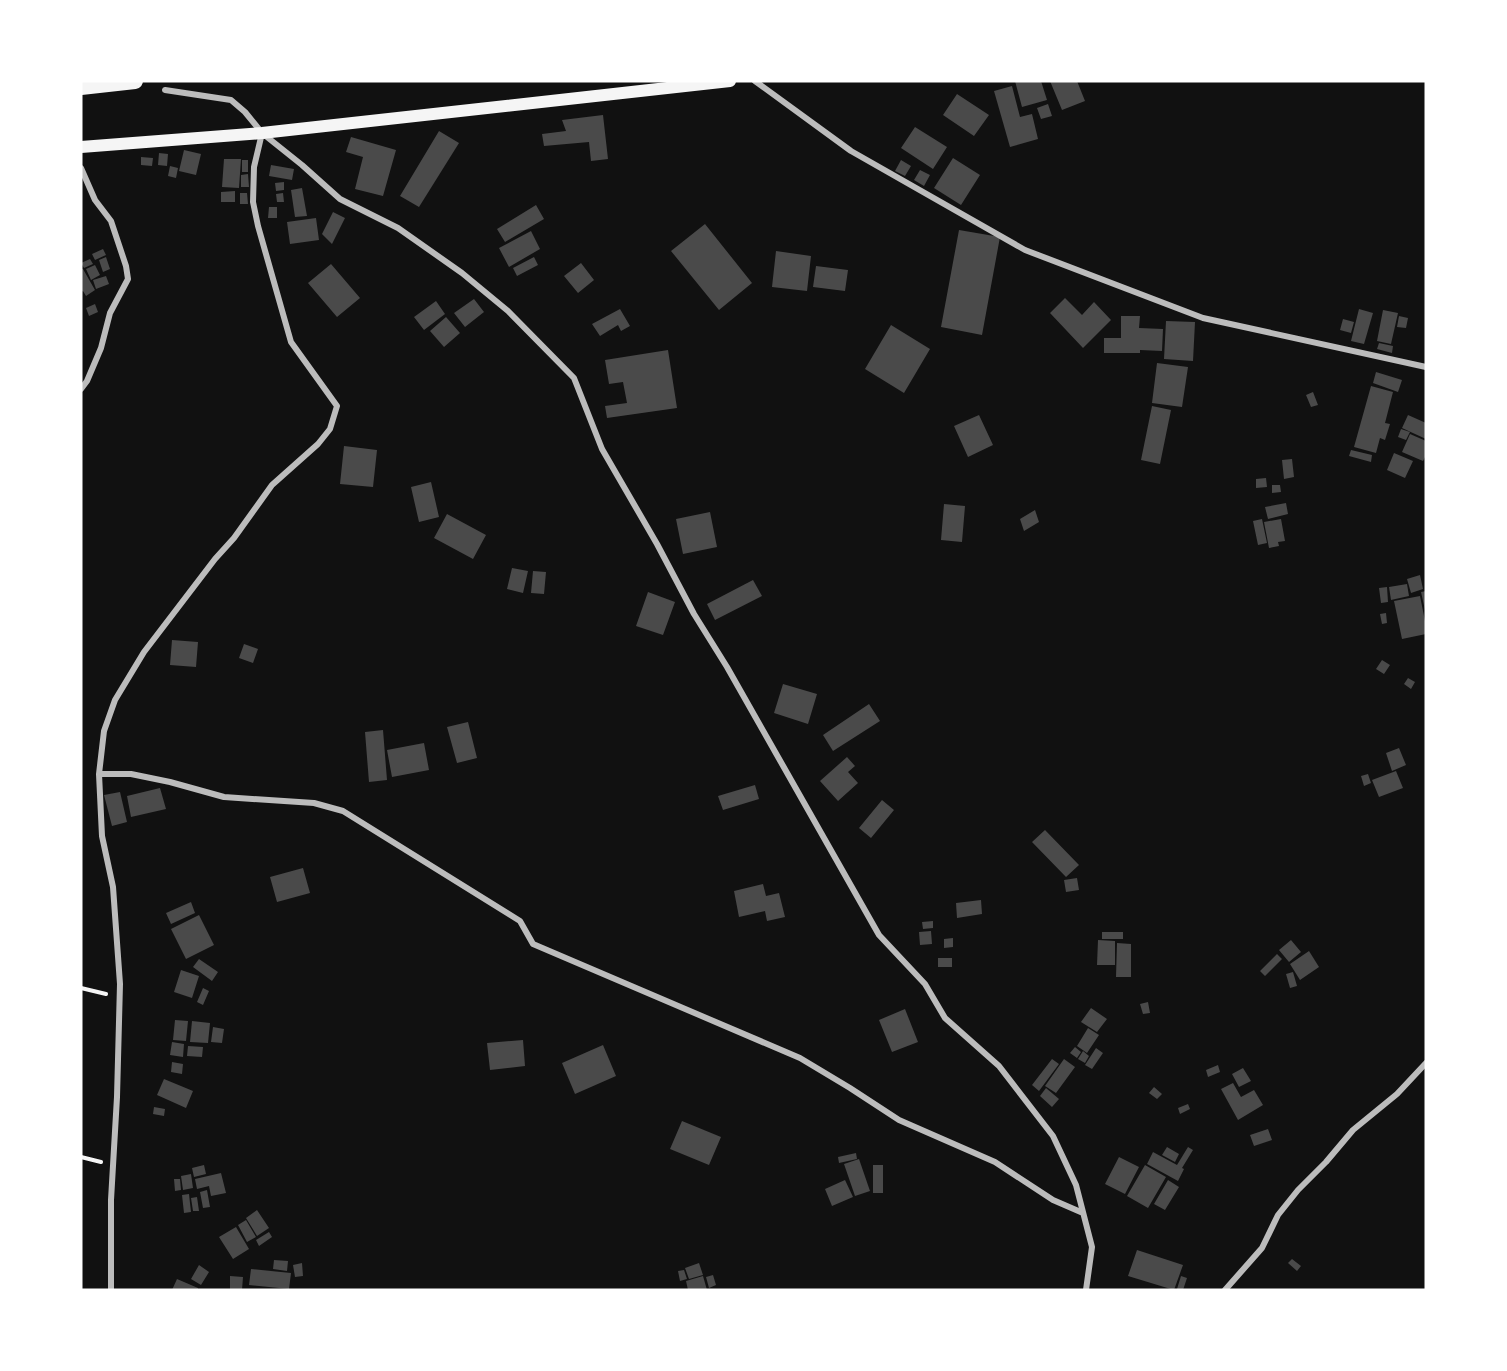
<svg xmlns="http://www.w3.org/2000/svg" width="1507" height="1371" font-family="'PT Sans',sans-serif">
<style>
.building{fill:#4a4a4a}
.lines{fill:none;stroke-linecap:round;stroke-linejoin:round}
.path{stroke:#f5f5f5;stroke-width:4}
.minor{stroke:#bcbcbc;stroke-width:6}
.secondary{stroke:#f5f5f5;stroke-width:12}
.motorway{stroke:#f5f5f5;stroke-width:16}
</style>
<rect width="100%" height="100%" fill="#111"/>
<path class="building" d="M1015,81H1041L1047,100L1022,107Z
M1050,81H1077L1085,101L1062,110Z
M1012,86L1020,117L1032,114L1038,139L1010,147L994,91Z
M957,94L989,115L974,136L943,115Z
M1048,104L1052,116L1041,119L1037,108Z
M603,115L608,159L591,161L589,142L544,146L542,134L566,131L562,120Z
M915,127L947,147L933,169L901,148Z
M439,131L459,143L419,207L400,196Z
M351,137L396,150L383,196L355,189L363,157L346,152Z
M184,150L201,154L196,175L179,171Z
M159,153L168,154L167,166L158,165Z
M141,157L153,158L152,166L141,165Z
M953,158L980,175L961,205L934,188Z
M224,159H241L239,188L222,187Z
M242,160H248V172H242Z
M901,160L911,166L905,176L895,171Z
M271,165L294,169L292,180L269,176Z
M170,166L178,168L176,178L168,176Z
M920,170L930,175L924,186L914,180Z
M248,174L249,187H241V175Z
M284,182V190L276,191L275,183Z
M302,188L307,216L295,217L291,190Z
M235,191V202H221V192Z
M240,193H247L248,204H240Z
M283,193L284,202H277L276,194Z
M536,205L544,219L505,242L497,229Z
M269,207H277V218H268Z
M333,212L345,218L332,244L322,234Z
M316,218L319,240L290,244L287,222Z
M705,224L752,283L719,310L671,251Z
M959,230L1000,237L982,335L941,327Z
M531,231L540,249L509,267L499,248Z
M103,249L106,255L95,260L92,254Z
M776,251L811,256L807,291L772,287Z
M106,257L110,269L103,272L99,260Z
M534,257L538,265L517,276L513,268Z
M90,259L93,264L84,268L81,263Z
M581,263L594,280L578,293L564,276Z
M331,264L360,298L337,317L308,283Z
M95,265L100,275L91,280L86,269Z
M816,266L848,270L845,291L813,287Z
M81,269H83L95,290L86,296L83,291L81,292Z
M106,276L109,284L96,289L93,280Z
M1065,298L1082,315L1094,302L1111,320L1083,348L1050,313Z
M474,299L484,312L465,327L454,313Z
M436,301L445,314L424,330L414,317Z
M95,304L98,312L89,316L86,308Z
M620,309L630,326L621,331L618,325L600,336L592,324Z
M1359,309L1373,313L1364,344L1351,341Z
M1383,310L1398,313L1391,344L1377,341Z
M1121,316H1140L1139,328L1163,329L1162,351L1140,350V353H1104V338H1121Z
M1399,316L1408,318L1406,328L1397,327Z
M446,317L460,333L444,347L430,331Z
M1343,319L1354,322L1351,333L1340,330Z
M1166,321L1195,322L1193,361L1164,359Z
M891,325L930,349L904,393L865,369Z
M1379,343L1393,346L1392,353L1377,349Z
M668,350L677,408L607,418L605,406L627,403L623,382L609,384L605,360Z
M1157,363L1188,367L1182,407L1152,403Z
M1376,372L1402,380L1398,392L1373,383Z
M1371,386L1393,392L1385,423L1390,424L1385,440L1380,438L1376,453L1354,447Z
M1313,392L1318,405L1311,407L1306,395Z
M1152,406L1171,410L1160,464L1141,460Z
M979,415L993,445L968,457L954,426Z
M1408,415L1426,423V439L1402,428Z
M1401,429L1410,432L1406,440L1398,437Z
M1410,434L1426,441V455L1423,461L1402,452Z
M344,446L377,450L373,487L340,484Z
M1351,450L1372,455L1371,462L1349,456Z
M1394,453L1413,461L1405,478L1387,470Z
M1292,459L1294,477L1284,479L1282,460Z
M1266,478L1267,487L1256,488V479Z
M431,482L439,517L419,522L411,487Z
M1272,485H1280L1281,492L1272,493Z
M1286,503L1288,514L1268,519L1265,507Z
M944,504L965,506L962,542L941,540Z
M1035,510L1039,522L1024,531L1020,519Z
M710,512L717,547L683,554L676,519Z
M447,514L486,535L473,559L434,538Z
M1262,519L1267,543L1258,545L1253,521Z
M1281,519L1285,541L1278,542L1279,546L1269,548L1264,522Z
M512,568L528,571L523,593L507,589Z
M533,571L546,572L544,594L531,593Z
M1420,575L1423,589L1411,593L1407,579Z
M753,580L762,596L715,620L707,604Z
M1407,584L1409,596L1391,600L1389,587Z
M1387,587L1388,602L1381,603L1379,588Z
M1426,591V610H1425L1421,592Z
M648,592L675,602L663,635L636,626Z
M1420,596L1426,626V634L1402,639L1394,601Z
M1386,613L1387,623L1382,624L1380,614Z
M172,640L198,642L196,667L170,665Z
M244,644L258,649L253,663L239,658Z
M1382,660L1390,665L1384,674L1376,669Z
M1408,678L1415,682L1411,689L1404,684Z
M783,684L817,694L808,724L774,713Z
M869,704L880,721L833,751L823,735Z
M468,722L477,758L457,763L447,727Z
M383,730L387,780L369,782L365,732Z
M424,743L429,770L392,777L387,750Z
M1399,748L1406,765L1392,771L1386,753Z
M847,757L855,766L848,772L858,783L838,801L820,781Z
M1396,771L1403,788L1379,797L1372,780Z
M1368,774L1371,783L1364,786L1361,776Z
M755,785L759,799L723,810L718,796Z
M160,788L166,809L131,817L127,796Z
M120,792L127,822L112,826L104,795Z
M882,800L894,810L871,838L859,828Z
M1045,830L1079,865L1066,877L1032,842Z
M303,868L310,893L277,902L270,877Z
M1077,878L1079,890L1066,892L1064,880Z
M763,884L766,896L779,893L785,917L767,921L765,911L739,917L734,891Z
M981,900L982,914L957,918L956,903Z
M191,902L195,913L171,924L166,913Z
M199,915L214,945L186,959L171,929Z
M933,921V928L923,929L922,922Z
M931,931L932,944L920,945L919,932Z
M1102,932H1123V939H1102Z
M953,938V947L944,948V939Z
M1098,940L1115,941V965H1097Z
M1291,940L1301,952L1289,962L1279,950Z
M1117,943L1131,944V977H1116Z
M1309,951L1319,967L1300,980L1290,964Z
M1277,954L1282,959L1265,976L1260,971Z
M938,958H952V967H938Z
M199,959L218,972L212,981L193,967Z
M181,970L199,976L192,998L174,992Z
M1293,972L1297,986L1290,988L1286,974Z
M203,988L209,991L203,1005L197,1002Z
M1148,1002L1150,1013L1143,1014L1140,1004Z
M1091,1008L1107,1019L1097,1032L1081,1022Z
M905,1009L918,1042L892,1052L879,1020Z
M175,1020L188,1021L186,1041L173,1040Z
M192,1021L210,1023L208,1043L190,1042Z
M213,1027L224,1029L222,1043L211,1042Z
M1088,1028L1099,1035L1087,1053L1077,1046Z
M523,1040L525,1066L490,1070L487,1043Z
M172,1042L184,1044L183,1057L170,1055Z
M603,1045L616,1076L575,1094L562,1063Z
M188,1046L203,1047L202,1057L187,1056Z
M1075,1047L1081,1052L1077,1058L1070,1053Z
M1096,1048L1103,1053L1092,1069L1085,1065Z
M1083,1051L1089,1056L1085,1063L1078,1059Z
M1052,1059L1059,1064L1039,1091L1032,1085Z
M1064,1059L1075,1067L1056,1093L1045,1086Z
M172,1062L183,1064L182,1074L171,1072Z
M1218,1065L1220,1072L1208,1077L1206,1070Z
M1243,1068L1251,1081L1239,1087L1232,1074Z
M164,1079L193,1091L186,1108L157,1095Z
M1233,1083L1241,1097L1254,1090L1263,1105L1238,1120L1221,1089Z
M1154,1087L1162,1094L1157,1099L1149,1093Z
M1046,1088L1059,1099L1052,1107L1040,1096Z
M1188,1104L1190,1109L1180,1114L1178,1108Z
M154,1107L165,1109L164,1116L153,1114Z
M682,1121L721,1137L709,1165L670,1149Z
M1268,1129L1272,1140L1254,1146L1250,1135Z
M1167,1147L1179,1154L1175,1162L1162,1155Z
M1188,1147L1193,1150L1182,1168L1184,1169L1178,1181L1147,1164L1153,1152L1177,1165Z
M856,1153L857,1159L839,1163L838,1157Z
M1119,1157L1139,1167L1125,1194L1105,1184Z
M859,1159L870,1191L855,1196L844,1164Z
M204,1165L206,1174L194,1177L192,1168Z
M873,1165H883V1193H873Z
M1145,1165L1166,1177L1148,1208L1127,1196Z
M221,1173L226,1193L211,1196L209,1186L197,1189L195,1179Z
M191,1174L193,1188L183,1190L181,1176Z
M174,1179H180L181,1190L175,1191Z
M845,1180L853,1197L832,1206L825,1189Z
M1168,1180L1179,1187L1165,1210L1154,1204Z
M207,1190L210,1207L203,1208L200,1192Z
M189,1194L191,1212L184,1213L182,1195Z
M197,1197L199,1211H193L191,1198Z
M257,1210L269,1228L257,1236L246,1218Z
M246,1220L256,1237L247,1242L238,1225Z
M236,1227L249,1249L233,1259L219,1237Z
M269,1232L272,1237L259,1246L256,1240Z
M1137,1250L1183,1265L1174,1290L1128,1276Z
M1292,1259L1301,1266L1297,1271L1288,1263Z
M274,1260L288,1261L287,1271L273,1269Z
M302,1263L303,1276L295,1277L293,1265Z
M699,1263L703,1275L689,1279L685,1268Z
M199,1265L209,1272L201,1285L191,1279Z
M251,1269L291,1273L289,1289L249,1285Z
M684,1270L687,1279L680,1281L678,1271Z
M713,1275L716,1285L709,1288L706,1277Z
M230,1276L243,1277L242,1290H230Z
M703,1276L707,1290H688L686,1281Z
M1181,1276L1187,1278L1183,1290L1177,1289Z
M177,1279L198,1288V1290H172Z"/>
<g class="lines">
<path class="path" d="M81,988L106,994
M81,1157L101,1162"/>
<path class="minor" d="M755,81L851,151L1025,250L1203,318L1426,367
M165,90L231,100L245,112L262,133L302,165L340,199L398,228L462,273L508,311L574,378L602,449L657,544L694,614L727,667L879,935L925,984L945,1018L999,1066L1053,1136L1076,1185L1092,1247L1086,1290
M81,168L95,200L111,221L126,266L128,279L110,313L101,348L87,381L81,389
M99,774H131L170,782L224,797L314,803L343,811L520,921L533,944L800,1058L850,1088L899,1120L995,1162L1053,1200L1083,1213
M111,1290V1200L117,1097L120,984L113,887L102,836L99,774L104,731L115,700L144,652L215,559L234,538L272,485L318,444L330,429L337,406L291,342L258,226L253,202L254,167L262,133
M1225,1290L1262,1248L1278,1215L1298,1190L1326,1162L1353,1130L1397,1094L1426,1063"/>
<path class="secondary" d="M81,147L262,133L730,81"/>
<path class="motorway" d="M81,87L135,81"/>
</g>
<rect width="1507" height="1371" fill="none" stroke="#ffffff" stroke-width="165"/>
</svg>
